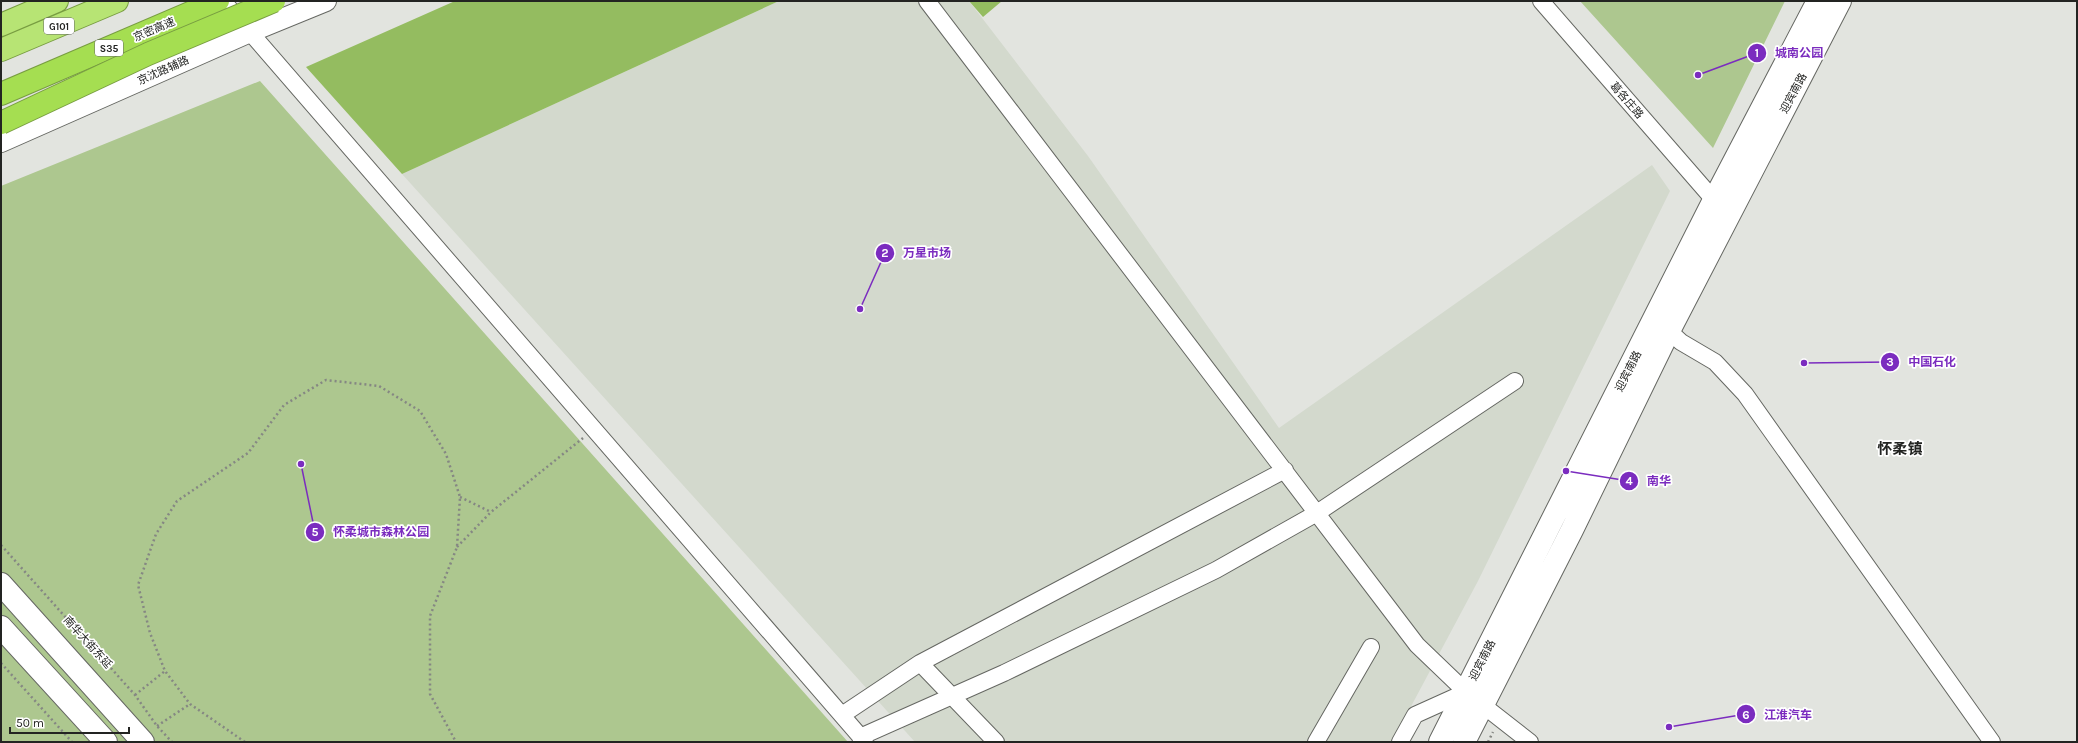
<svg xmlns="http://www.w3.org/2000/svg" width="2078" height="743" font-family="Karla,'Noto Sans SC',sans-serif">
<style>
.built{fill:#d3d9cd}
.green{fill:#adc78f}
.forest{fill:#94bc60}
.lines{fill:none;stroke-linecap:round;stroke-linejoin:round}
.minor-casing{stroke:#656762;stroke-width:18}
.tertiary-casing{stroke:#656762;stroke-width:22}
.secondary-casing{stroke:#656762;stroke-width:24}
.trunk-casing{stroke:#789d41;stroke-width:24}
.motorway-casing{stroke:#789d41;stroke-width:24}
.path{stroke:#858783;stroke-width:2.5;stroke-dasharray:2 3;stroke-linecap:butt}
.minor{stroke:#fff;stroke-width:16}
.tertiary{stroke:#fff;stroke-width:20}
.secondary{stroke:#fff;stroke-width:22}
.trunk{stroke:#b7e474;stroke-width:22}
.motorway{stroke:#a5de51;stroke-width:22}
.motorway-bridge-casing{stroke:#789d41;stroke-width:24;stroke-linecap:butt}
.motorway-bridge{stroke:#a5de51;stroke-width:22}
.labels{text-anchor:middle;stroke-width:3.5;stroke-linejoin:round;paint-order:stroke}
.shield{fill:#fff;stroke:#656664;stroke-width:1}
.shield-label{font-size:10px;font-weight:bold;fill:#232422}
.street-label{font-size:11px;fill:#232422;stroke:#fff}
.district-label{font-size:15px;font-weight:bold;fill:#232422;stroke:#fff}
.leader{fill:none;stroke:#7b2cbf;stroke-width:1.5}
.callout-dot{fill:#7b2cbf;stroke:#fff;stroke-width:1.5}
.mark-label{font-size:12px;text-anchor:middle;font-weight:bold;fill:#fff}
.callout-label{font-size:12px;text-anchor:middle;font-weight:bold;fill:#7b2cbf;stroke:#fff;stroke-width:3.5;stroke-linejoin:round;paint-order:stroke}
</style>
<rect width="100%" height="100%" fill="#e2e4df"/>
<path class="built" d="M779,1H969L1088,156L1279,428L1652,165L1670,191L1478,581L1392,742H915L402,174Z"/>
<path class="green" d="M1580,1H1785L1713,148Z
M260,81L848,742H1V186Z"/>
<path class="forest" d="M455,1H779L402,174L306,67Z
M969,1H1002L983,17Z"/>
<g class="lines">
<defs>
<path id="minor" d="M223,1L865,742
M927,1L1417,645L1466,692L1530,742
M1541,1L1714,200
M1669,331L1681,342L1715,362L1745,394L1992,742
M920,663L996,742
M842,715L920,663L1285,470
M860,737L1004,673L1216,570L1317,513L1515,381
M1316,742L1371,647
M1400,742L1415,715L1466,692"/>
<path id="tertiary" d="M1,142L250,32L326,1"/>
<path id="secondary" d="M1,584L143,742
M1,627L106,742
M1440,742L1714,200L1818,1
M1464,742L1572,530L1669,331L1840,1"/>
<path id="trunk" d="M1,25L57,1
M1,50L117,1"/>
<path id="motorway" d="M1,94L218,1"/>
</defs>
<use href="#minor" class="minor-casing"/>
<use href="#tertiary" class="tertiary-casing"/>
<use href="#secondary" class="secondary-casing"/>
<use href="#trunk" class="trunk-casing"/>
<use href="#motorway" class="motorway-casing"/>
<path class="path" d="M460,497L491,512
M1,545L135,695L157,726L172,742
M457,547L491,512L583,438
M1,663L72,742
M135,695L165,671
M157,726L190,704
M245,742L190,704L165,671L150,633L138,585L156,534L177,501L248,453L284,405L326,380L379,386L420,411L446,454L460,497L457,547L430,616V694L456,742
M1488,742L1493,732"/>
<use href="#minor" class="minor"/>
<use href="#tertiary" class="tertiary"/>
<use href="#secondary" class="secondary"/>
<use href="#trunk" class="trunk"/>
<use href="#motorway" class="motorway"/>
<defs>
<path id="motorway-bridge" d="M1,123L148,54L274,1"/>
</defs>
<use href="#motorway-bridge" class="motorway-bridge-casing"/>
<use href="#motorway-bridge" class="motorway-bridge"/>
</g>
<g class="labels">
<g class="shield">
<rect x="44" y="18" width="30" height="16" rx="3"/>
<rect x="95" y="40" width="28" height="16" rx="3"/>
</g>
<g class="shield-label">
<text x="59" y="30">G101</text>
<text x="109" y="52">S35</text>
</g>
<g class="street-label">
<text transform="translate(154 29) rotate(-23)" y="4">京密高速</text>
<text transform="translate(163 70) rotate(-24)" y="4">京沈路辅路</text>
<text transform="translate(1793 93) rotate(-62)" y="4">迎宾南路</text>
<text transform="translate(1627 100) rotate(49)" y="4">葛各庄路</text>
<text transform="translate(1628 371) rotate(-63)" y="4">迎宾南路</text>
<text transform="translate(88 642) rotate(48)" y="4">南华大街东延</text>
<text transform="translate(1482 660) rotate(-63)" y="4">迎宾南路</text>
</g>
<g class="district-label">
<text x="1900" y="454">怀柔镇</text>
</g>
</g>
<path class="leader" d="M1698 75L1757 53M860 309L885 253M1804 363L1890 362M1566 471L1629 481M301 464L315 532M1669 727L1746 714"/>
<g class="callout-dot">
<circle cx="1698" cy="75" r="4"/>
<circle cx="860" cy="309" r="4"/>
<circle cx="1804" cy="363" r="4"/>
<circle cx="1566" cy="471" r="4"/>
<circle cx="301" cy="464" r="4"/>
<circle cx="1669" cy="727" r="4"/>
<circle cx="1757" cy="53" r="10"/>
<circle cx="885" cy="253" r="10"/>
<circle cx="1890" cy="362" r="10"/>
<circle cx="1629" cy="481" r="10"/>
<circle cx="315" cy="532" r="10"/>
<circle cx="1746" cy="714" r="10"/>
</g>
<g class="mark-label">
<text x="1757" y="57">1</text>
<text x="885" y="257">2</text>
<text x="1890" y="366">3</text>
<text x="1629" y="485">4</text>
<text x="315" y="536">5</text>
<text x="1746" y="719">6</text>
</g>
<g class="callout-label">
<text x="1799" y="57">城南公园</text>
<text x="927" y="257">万星市场</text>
<text x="1932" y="366">中国石化</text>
<text x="1659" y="485">南华</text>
<text x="381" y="536">怀柔城市森林公园</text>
<text x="1788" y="719">江淮汽车</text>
</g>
<rect width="2078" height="743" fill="none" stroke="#232422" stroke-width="4"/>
<path d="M10 727v6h119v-6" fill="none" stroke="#232422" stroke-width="2"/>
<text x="16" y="727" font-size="12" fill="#232422" stroke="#ffffff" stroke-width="3" paint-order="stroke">50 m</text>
</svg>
